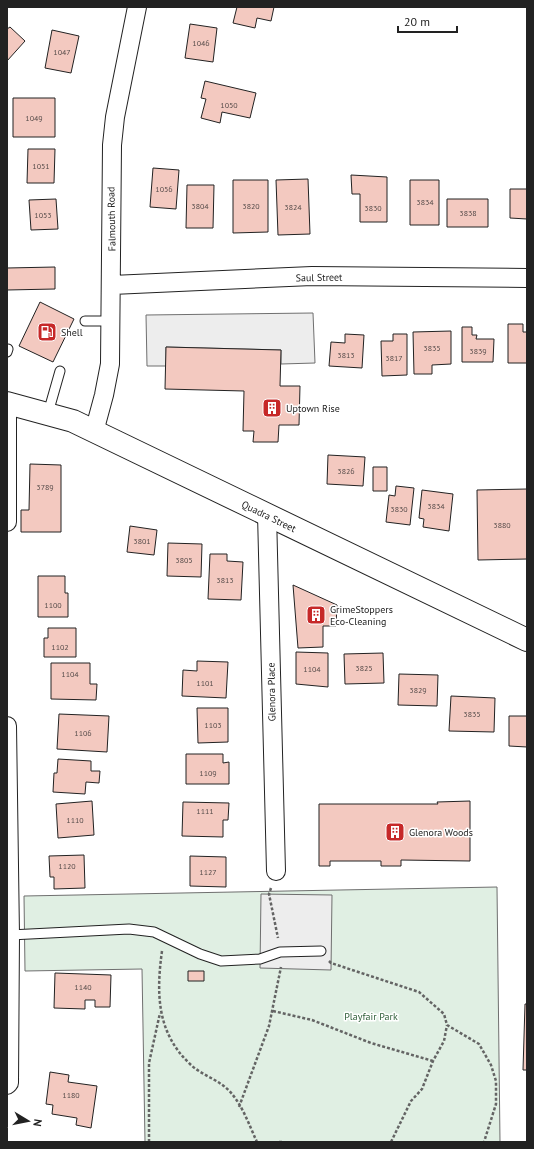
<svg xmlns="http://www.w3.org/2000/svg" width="534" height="1149" font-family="'PT Sans',sans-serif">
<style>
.green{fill:#e0efe3;stroke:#6f6f6f}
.parking{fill:#ededed;stroke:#6f6f6f}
.building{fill:#f3c9c0;stroke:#222}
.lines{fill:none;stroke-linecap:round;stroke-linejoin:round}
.lane-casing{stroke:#222;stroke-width:11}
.street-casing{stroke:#222;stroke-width:20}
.secondary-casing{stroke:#222;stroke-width:24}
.path{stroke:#646464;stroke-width:2.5;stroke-dasharray:3 2;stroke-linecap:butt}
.lane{stroke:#fff;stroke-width:9}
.street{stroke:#fff;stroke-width:18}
.secondary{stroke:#fff;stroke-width:22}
.labels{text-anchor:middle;stroke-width:3;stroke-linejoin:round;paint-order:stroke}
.number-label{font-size:8px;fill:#564c4a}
.street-label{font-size:10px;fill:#222;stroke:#fff}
.poi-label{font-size:10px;fill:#222;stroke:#fff;text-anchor:start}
.park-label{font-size:10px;fill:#2f5e38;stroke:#fff}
</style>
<rect width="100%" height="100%" fill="#fff"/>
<path class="green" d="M497,887L500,1142H145L142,969L25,971L24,896Z"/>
<path class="parking" d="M313,313L315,363L281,364V350L166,347V366H147L146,315Z
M261,894L332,895L331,970L260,968Z"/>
<path class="building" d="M237,7H274L271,21L257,18L255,28L233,23Z
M190,24L217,28L213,62L185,58Z
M10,27L25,41L7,61V29Z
M52,30L79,36L71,73L45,68Z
M205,81L256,93L250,118L222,112L220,123L201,118L206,99L201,98Z
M13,98H55V137H13Z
M28,149H55L54,183H27Z
M153,168L179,170L176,209L150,207Z
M351,175L387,177V222H360V194H352Z
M308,179L310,234L278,235L276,180Z
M233,180H268V232L233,233Z
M410,180H439V225H410Z
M187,185H214L213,228H186Z
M510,189H527V219L510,218Z
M56,199L58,229L31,230L29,200Z
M447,199H488V227H447Z
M55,267V289L7,290V268Z
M40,302L74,319L53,362L19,346Z
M508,324H523V332H527V363H508Z
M462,327H472V335H477L476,339H494L493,362H462Z
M451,331V364L432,365V374H414L413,332Z
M345,334L364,335L362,368L329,366L331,342L345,343Z
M393,334H407V375L382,376L381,341H393Z
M166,347L281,350L280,386H300L299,425H279L278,442H253L254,431H243L244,391L165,389Z
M328,455L365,457L363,486L327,484Z
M30,464L61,465V532H21V510H29Z
M373,467H387V491H373Z
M396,486L414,488L410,525L386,522L389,495L395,496Z
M527,489V559L478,560L477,490Z
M422,490L453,494L449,531L423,527L424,519L419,518Z
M130,526L157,530L154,555L127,552Z
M168,543L202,544L201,577L167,576Z
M210,554H227V561L243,562L241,600L208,599Z
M38,576H65V593H68V617H38Z
M293,585L337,605L336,626H323V647L298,648Z
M48,628H76V657H44V638H48Z
M296,652L328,653V687L296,684Z
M383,653L384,683L345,684L344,654Z
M197,661L228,662L226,698L182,696L183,670L197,671Z
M51,663H90V684H97L96,700L51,699Z
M399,674L438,675L437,706L398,705Z
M451,696L495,698L494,732L449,731Z
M197,708H228V742L198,743Z
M59,714L109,716L107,752L57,749Z
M509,716H527V747L509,746Z
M186,754H223V763L229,762V784H186Z
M58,759L91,761V771H100L99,783L86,782L85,794L53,792L54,773H57Z
M92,801L94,835L58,838L56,804Z
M470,801V861L401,860V866H381V861H330V866H319V804H438L437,802Z
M183,802L229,803L228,820H223V837L182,836Z
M84,855L85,888L54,889V877H50L49,856Z
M190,856L226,857V887L190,886Z
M188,971H204V981H188Z
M55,973L111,975L110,1007H95V1000H85V1009L54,1008Z
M525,1004H527V1070H523Z
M50,1072L69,1075L68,1082L97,1086L91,1128L76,1125L77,1118L52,1114L53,1105L46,1104Z"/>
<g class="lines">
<defs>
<path id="lane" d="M85,321H111
M7,352L8,349
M48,413L60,371
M10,935L129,929L154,932L200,954L221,961L260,959L280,952L321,951"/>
<path id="street" d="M112,285L312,276L527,278
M94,432L104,395L110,364L112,145L115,117L137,7
M267,514L276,871
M7,522V403
M7,726L10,935L9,1083L7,1085"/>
<path id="secondary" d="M7,403L73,421L527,640"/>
</defs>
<use href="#lane" class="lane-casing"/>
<use href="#street" class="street-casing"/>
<use href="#secondary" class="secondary-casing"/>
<path class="path" d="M271,888L269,894L278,938
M162,951C156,994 157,1033 190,1064C200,1074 214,1078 225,1087C241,1100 249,1125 257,1142
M329,961L331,963L419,992L444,1014L447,1025L479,1044L491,1065L496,1081V1104L484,1142
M273,1011L312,1020L371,1043L433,1061
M239,1107L269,1026L281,967
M149,1142V1063L160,1013
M279,1142H282
M391,1142L411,1101L422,1089L433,1061L444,1041L447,1025"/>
<use href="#lane" class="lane"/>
<use href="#street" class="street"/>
<use href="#secondary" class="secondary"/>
</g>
<defs>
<symbol id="fuel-square" viewBox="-11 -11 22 22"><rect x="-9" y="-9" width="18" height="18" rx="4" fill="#c62828" stroke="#fff"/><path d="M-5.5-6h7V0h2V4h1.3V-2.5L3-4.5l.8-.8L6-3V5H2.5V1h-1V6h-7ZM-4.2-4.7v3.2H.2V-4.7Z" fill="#fff"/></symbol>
<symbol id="building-square" viewBox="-11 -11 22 22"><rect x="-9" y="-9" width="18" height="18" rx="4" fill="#c62828" stroke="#fff"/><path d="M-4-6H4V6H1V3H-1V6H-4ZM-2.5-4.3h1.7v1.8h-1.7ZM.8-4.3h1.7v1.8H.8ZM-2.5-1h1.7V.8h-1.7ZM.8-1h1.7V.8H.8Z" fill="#fff"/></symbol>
</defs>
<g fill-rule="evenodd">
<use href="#fuel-square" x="36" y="321" width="22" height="22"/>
<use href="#building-square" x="261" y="397" width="22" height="22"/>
<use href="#building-square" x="305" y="604" width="22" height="22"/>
<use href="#building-square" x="384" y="821" width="22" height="22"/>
</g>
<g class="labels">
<g class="number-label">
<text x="201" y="46">1046</text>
<text x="62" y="55">1047</text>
<text x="229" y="108">1050</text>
<text x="34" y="121">1049</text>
<text x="41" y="169">1051</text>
<text x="164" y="192">1056</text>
<text x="425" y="205">3834</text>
<text x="200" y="209">3804</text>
<text x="251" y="209">3820</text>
<text x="293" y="210">3824</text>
<text x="373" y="211">3830</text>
<text x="468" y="216">3838</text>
<text x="43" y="218">1053</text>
<text x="432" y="351">3835</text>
<text x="478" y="354">3839</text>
<text x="346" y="358">3813</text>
<text x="394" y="361">3817</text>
<text x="346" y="474">3826</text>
<text x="45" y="490">3789</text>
<text x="436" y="509">3834</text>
<text x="399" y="512">3830</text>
<text x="502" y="528">3880</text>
<text x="142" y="544">3801</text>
<text x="184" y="563">3805</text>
<text x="225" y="583">3813</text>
<text x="53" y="608">1100</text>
<text x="60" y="650">1102</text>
<text x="364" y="671">3825</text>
<text x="312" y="672">1104</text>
<text x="70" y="677">1104</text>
<text x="205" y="686">1101</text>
<text x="418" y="693">3829</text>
<text x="472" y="717">3835</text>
<text x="213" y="728">1103</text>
<text x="83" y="736">1106</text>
<text x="208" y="776">1109</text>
<text x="205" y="814">1111</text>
<text x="75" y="823">1110</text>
<text x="67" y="869">1120</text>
<text x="208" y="875">1127</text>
<text x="83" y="990">1140</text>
<text x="71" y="1098">1180</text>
</g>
<g class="street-label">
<text transform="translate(111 219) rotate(-91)" y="4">Falmouth Road</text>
<text transform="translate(319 277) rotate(-1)" y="4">Saul Street</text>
<text transform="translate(269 516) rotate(26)" y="4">Quadra Street</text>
<text transform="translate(271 692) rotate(-91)" y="4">Glenora Place</text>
</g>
<g class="poi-label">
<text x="61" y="336">Shell</text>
<text x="286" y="412">Uptown Rise</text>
<text x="330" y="613">GrimeStoppers<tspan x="330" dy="12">Eco-Cleaning</tspan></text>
<text x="409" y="836">Glenora Woods</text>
</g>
<g class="park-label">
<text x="371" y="1020">Playfair Park</text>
</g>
</g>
<rect width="534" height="1149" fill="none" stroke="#222222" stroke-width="16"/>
<g transform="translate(28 1121) rotate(100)" stroke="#ffffff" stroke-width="3" paint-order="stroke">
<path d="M0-3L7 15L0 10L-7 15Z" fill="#222222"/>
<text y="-6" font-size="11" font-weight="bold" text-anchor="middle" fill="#222222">N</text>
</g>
<path d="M398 26v6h59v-6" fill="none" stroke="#222222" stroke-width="2"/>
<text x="404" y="26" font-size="12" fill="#222222" stroke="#ffffff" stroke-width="3" paint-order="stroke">20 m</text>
</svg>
